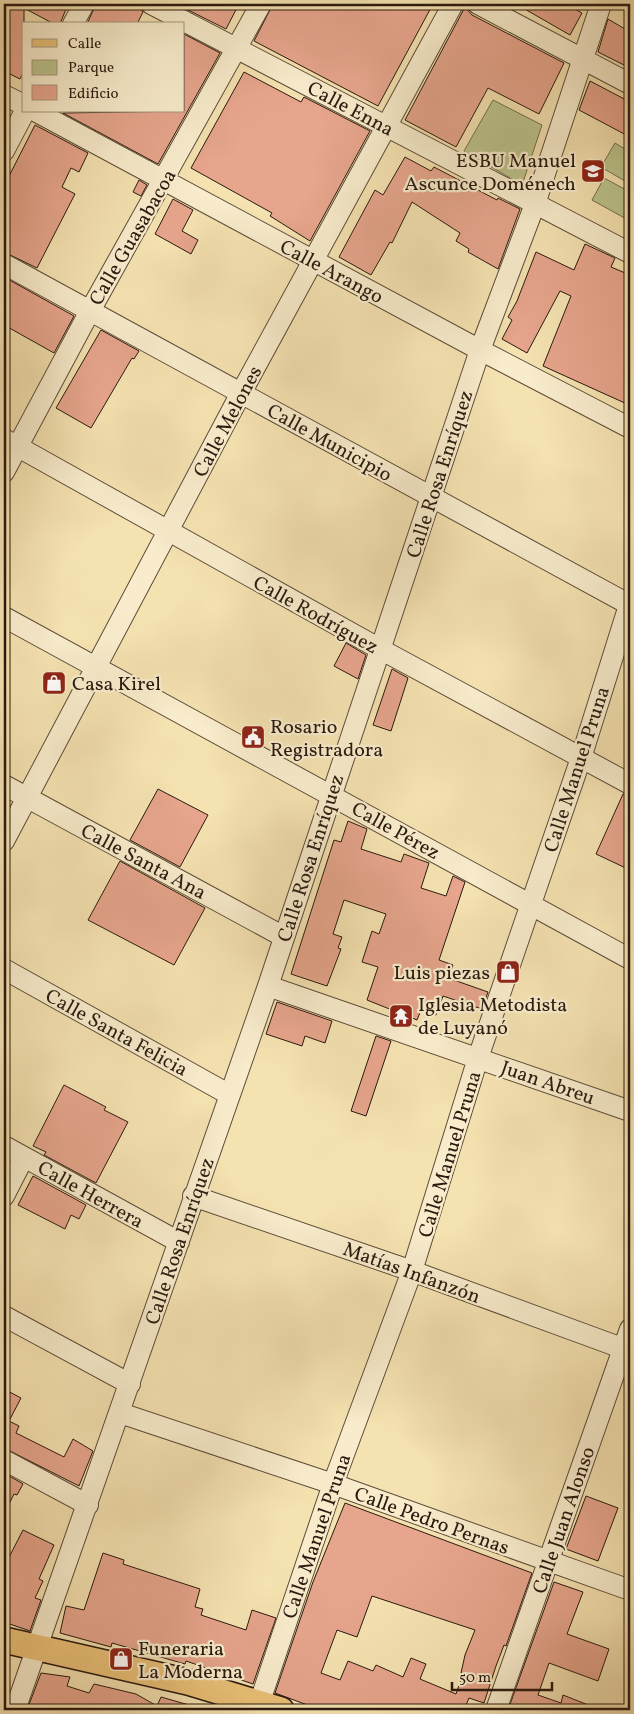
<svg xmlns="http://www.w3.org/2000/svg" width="634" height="1714" font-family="Vollkorn,serif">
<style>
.green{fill:#bcc38b;stroke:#736e4d}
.building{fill:#e6a58c;stroke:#2a1a0f;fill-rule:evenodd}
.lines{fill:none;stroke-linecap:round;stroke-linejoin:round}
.minor-casing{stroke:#5d4c38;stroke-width:22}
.major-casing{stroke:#2a1a0f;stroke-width:28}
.minor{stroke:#f8eccc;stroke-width:20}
.major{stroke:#eac178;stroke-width:25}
.labels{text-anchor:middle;stroke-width:4.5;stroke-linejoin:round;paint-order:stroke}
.street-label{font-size:20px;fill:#2a1a0f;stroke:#f8eccc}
.poi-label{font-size:20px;fill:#2a1a0f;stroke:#f8eccc;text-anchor:start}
</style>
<rect width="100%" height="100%" fill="#f5e2b1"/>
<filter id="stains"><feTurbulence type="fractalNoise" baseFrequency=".004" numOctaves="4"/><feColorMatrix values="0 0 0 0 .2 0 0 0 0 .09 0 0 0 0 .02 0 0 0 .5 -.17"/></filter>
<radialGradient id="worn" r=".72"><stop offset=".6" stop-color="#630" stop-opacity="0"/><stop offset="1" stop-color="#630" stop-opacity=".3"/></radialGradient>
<path class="green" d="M493,100L542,125L522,185L464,151Z
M615,143L630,152V184L601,167Z
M604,178L630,192V221L592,200Z"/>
<path class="building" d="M4,4H68L60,24H54L24,8V71L20,79L4,71Z
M96,4H137L143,12L137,24H87Z
M176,4H239L226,29Z
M273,4H433L378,106L254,41Z
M516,4H566L582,13L570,35Z
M465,7L472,15L564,63L539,114L488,88L456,147L405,120Z
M608,19L630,32V68L598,52Z
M184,34L220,53L158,164L63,113L184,111Z
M244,72L301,102L304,97L370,131L310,241L270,216L272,213L191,168Z
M590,81L630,102V137L579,110Z
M35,125L88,153L79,172L71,168L62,187L75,194L37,268L4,252V186Z
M405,157L431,171L434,167L497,200L498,198L520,209L498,269L468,252L469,249L456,241L460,233L412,202L392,243L390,242L371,275L339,257L375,190L383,195Z
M139,180L147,185L141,196L133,192Z
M173,199L193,210L182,231L198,240L191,254L155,234Z
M585,244L615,258L611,267L630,275V395L627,404L543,366L571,296L560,291L527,353L502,339L512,320L508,317L517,301L536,252L574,270Z
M4,277L74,316L54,353L4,325Z
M101,330L139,351L134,359L132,358L91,428L56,408Z
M346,643L366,655L358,679L334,666Z
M392,669L408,678L391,731L373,725Z
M158,789L208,815L180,867L130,840Z
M623,794L630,796V870L596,854Z
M348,821L367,829L361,849L401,862L404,854L429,863L421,888L446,896L453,876L465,882L439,960L453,965L448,978L488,992L482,1009L443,996L436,1015L421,1010L417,1020L367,1000L378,967L362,962L372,931L379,934L386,914L344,900L333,934L342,937L338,948L341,949L327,986L291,974L334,840L341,842Z
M120,861L205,908L174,965L88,920Z
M277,1002L332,1021L325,1043L305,1036L302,1046L266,1034Z
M376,1036L391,1041L366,1116L351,1111Z
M64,1085L106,1107L104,1110L128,1122L96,1183L44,1155L46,1152L33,1146Z
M33,1176L86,1205L79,1219L71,1215L65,1229L18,1205Z
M4,1389L21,1398L9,1421L19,1426L16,1433L64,1457L73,1439L93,1451L79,1486L4,1448Z
M6,1474L23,1484L17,1495L14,1494L4,1514Z
M586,1496L618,1508L598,1561L566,1549Z
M345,1503L532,1573L506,1646L504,1645L496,1666L484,1703L469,1698L464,1710H336L323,1705L321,1710L275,1693L313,1582ZM372,1596L475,1630L465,1655L461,1673L463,1674L456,1694L420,1679L426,1664L411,1658L403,1677L376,1665L373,1671L348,1661L340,1680L321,1673L337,1630L357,1637Z
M23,1530L54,1545L39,1579L43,1581L35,1598L41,1600L30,1631L4,1622V1567Z
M103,1553L124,1560L123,1564L200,1589L195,1607L203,1609L201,1615L246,1630L252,1610L276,1618L253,1684L186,1661L185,1664L112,1643L111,1647L60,1633L66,1606L84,1610Z
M554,1582L583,1592L567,1634L609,1649L598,1681L549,1663L538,1695L561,1703L563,1695L601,1710H508Z
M41,1673L70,1677L67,1686L89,1693L94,1684L136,1694L157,1706L161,1697L196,1707V1710H27Z"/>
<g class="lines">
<defs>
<path id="minor" d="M151,4L630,253
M478,4L630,84
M73,24L84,4
M4,95L24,105
M35,111L480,350L630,428
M4,151L25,111
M4,264L630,605
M4,439L380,649L630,784
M4,472L91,309L261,4
M4,617L630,959
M4,785L284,937
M4,841L241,393L453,4
M4,969L230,1095
M268,986L630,1111
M4,1146L179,1242
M4,1196L24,1157
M193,1196L412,1271L630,1351
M4,1316L130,1384
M120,1413L333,1484L630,1590
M4,1460L88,1505
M15,1710L268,986L480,350L535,204L601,4
M257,1710L333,1484L412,1271L478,1058L581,758L630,602
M496,1710L630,1329"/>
<path id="major" d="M4,1640L188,1682L281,1710"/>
</defs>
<use href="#minor" class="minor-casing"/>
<use href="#major" class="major-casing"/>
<use href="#minor" class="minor"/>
<use href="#major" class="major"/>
</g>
<defs>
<symbol id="school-square" viewBox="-11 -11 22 22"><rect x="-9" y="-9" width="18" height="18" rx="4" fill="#8f2418" stroke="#f8eccc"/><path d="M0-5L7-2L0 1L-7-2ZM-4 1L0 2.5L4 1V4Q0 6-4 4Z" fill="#fff"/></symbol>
<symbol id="shop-square" viewBox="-11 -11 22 22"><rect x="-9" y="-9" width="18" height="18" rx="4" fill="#8f2418" stroke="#f8eccc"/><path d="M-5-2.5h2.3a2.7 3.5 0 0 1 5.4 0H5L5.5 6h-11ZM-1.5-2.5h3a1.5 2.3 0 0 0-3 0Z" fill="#fff"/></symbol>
<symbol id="civic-square" viewBox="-11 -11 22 22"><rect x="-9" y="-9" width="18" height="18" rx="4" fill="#8f2418" stroke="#f8eccc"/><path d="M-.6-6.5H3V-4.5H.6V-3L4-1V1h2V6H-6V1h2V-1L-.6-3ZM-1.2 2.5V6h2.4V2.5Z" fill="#fff"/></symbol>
<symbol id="temple-square" viewBox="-11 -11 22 22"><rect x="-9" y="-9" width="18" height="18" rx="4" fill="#8f2418" stroke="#f8eccc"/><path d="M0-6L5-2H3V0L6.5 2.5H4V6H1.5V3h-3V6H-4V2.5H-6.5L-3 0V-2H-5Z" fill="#fff"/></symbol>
</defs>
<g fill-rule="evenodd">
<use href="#school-square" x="579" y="157" width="28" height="28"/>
<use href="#shop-square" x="40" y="669" width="28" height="28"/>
<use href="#civic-square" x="239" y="723" width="28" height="28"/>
<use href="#shop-square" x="494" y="958" width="28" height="28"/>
<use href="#temple-square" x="387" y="1002" width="28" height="28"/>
<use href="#shop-square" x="107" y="1645" width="28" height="28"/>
</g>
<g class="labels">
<g class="street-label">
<text transform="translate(351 108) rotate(28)" y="7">Calle Enna</text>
<text transform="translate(132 237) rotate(-60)" y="7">Calle Guasabacoa</text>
<text transform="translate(332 271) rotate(28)" y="7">Calle Arango</text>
<text transform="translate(227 421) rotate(-62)" y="7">Calle Melones</text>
<text transform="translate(330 442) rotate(29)" y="7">Calle Municipio</text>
<text transform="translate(439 474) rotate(-72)" y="7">Calle Rosa Enríquez</text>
<text transform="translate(316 614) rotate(29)" y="7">Calle Rodríguez</text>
<text transform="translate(576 769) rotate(-72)" y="7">Calle Manuel Pruna</text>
<text transform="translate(396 830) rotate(29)" y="7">Calle Pérez</text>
<text transform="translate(310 858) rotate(-72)" y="7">Calle Rosa Enríquez</text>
<text transform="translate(144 861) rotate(28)" y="7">Calle Santa Ana</text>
<text transform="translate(117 1032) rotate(29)" y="7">Calle Santa Felicia</text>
<text transform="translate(548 1082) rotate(19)" y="7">Juan Abreu</text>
<text transform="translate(449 1154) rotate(-73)" y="7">Calle Manuel Pruna</text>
<text transform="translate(91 1194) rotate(29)" y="7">Calle Herrera</text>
<text transform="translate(179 1241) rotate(-71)" y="7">Calle Rosa Enríquez</text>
<text transform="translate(412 1272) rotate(20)" y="7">Matías Infanzón</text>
<text transform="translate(432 1520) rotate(20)" y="7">Calle Pedro Pernas</text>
<text transform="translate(563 1520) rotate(-71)" y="7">Calle Juan Alonso</text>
<text transform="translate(316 1536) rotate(-71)" y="7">Calle Manuel Pruna</text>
</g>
<g class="poi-label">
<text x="576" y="167" text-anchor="end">ESBU Manuel<tspan x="576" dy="23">Ascunce Doménech</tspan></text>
<text x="72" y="690">Casa Kirel</text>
<text x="270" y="733">Rosario<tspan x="270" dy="23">Registradora</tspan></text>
<text x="490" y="979" text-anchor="end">Luis piezas</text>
<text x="418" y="1011">Iglesia Metodista<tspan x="418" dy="23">de Luyanó</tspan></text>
<text x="138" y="1655">Funeraria<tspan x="138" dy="23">La Moderna</tspan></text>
</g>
</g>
<rect width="634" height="1714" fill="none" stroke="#f5e2b1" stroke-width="20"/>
<rect x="5" y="5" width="624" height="1704" fill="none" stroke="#2a1a0f" stroke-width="2.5"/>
<rect x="10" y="10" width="614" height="1694" fill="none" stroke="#2a1a0f"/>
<rect x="22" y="22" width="162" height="90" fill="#f8eccc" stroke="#a69880"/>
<rect x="32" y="39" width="25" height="8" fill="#eac178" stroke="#a69880"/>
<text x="68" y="48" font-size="15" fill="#2a1a0f">Calle</text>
<rect x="32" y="60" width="25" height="15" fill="#bcc38b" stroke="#a69880"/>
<text x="68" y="72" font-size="15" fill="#2a1a0f">Parque</text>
<rect x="32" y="85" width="25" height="15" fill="#e6a58c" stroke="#a69880"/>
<text x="68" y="98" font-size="15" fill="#2a1a0f">Edificio</text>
<path d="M452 1682v8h100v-8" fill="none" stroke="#2a1a0f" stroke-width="2.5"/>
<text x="459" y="1682" font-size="15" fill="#2a1a0f" stroke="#f8eccc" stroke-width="4" paint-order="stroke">50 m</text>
<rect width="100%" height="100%" filter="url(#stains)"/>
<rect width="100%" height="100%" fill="url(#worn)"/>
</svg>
